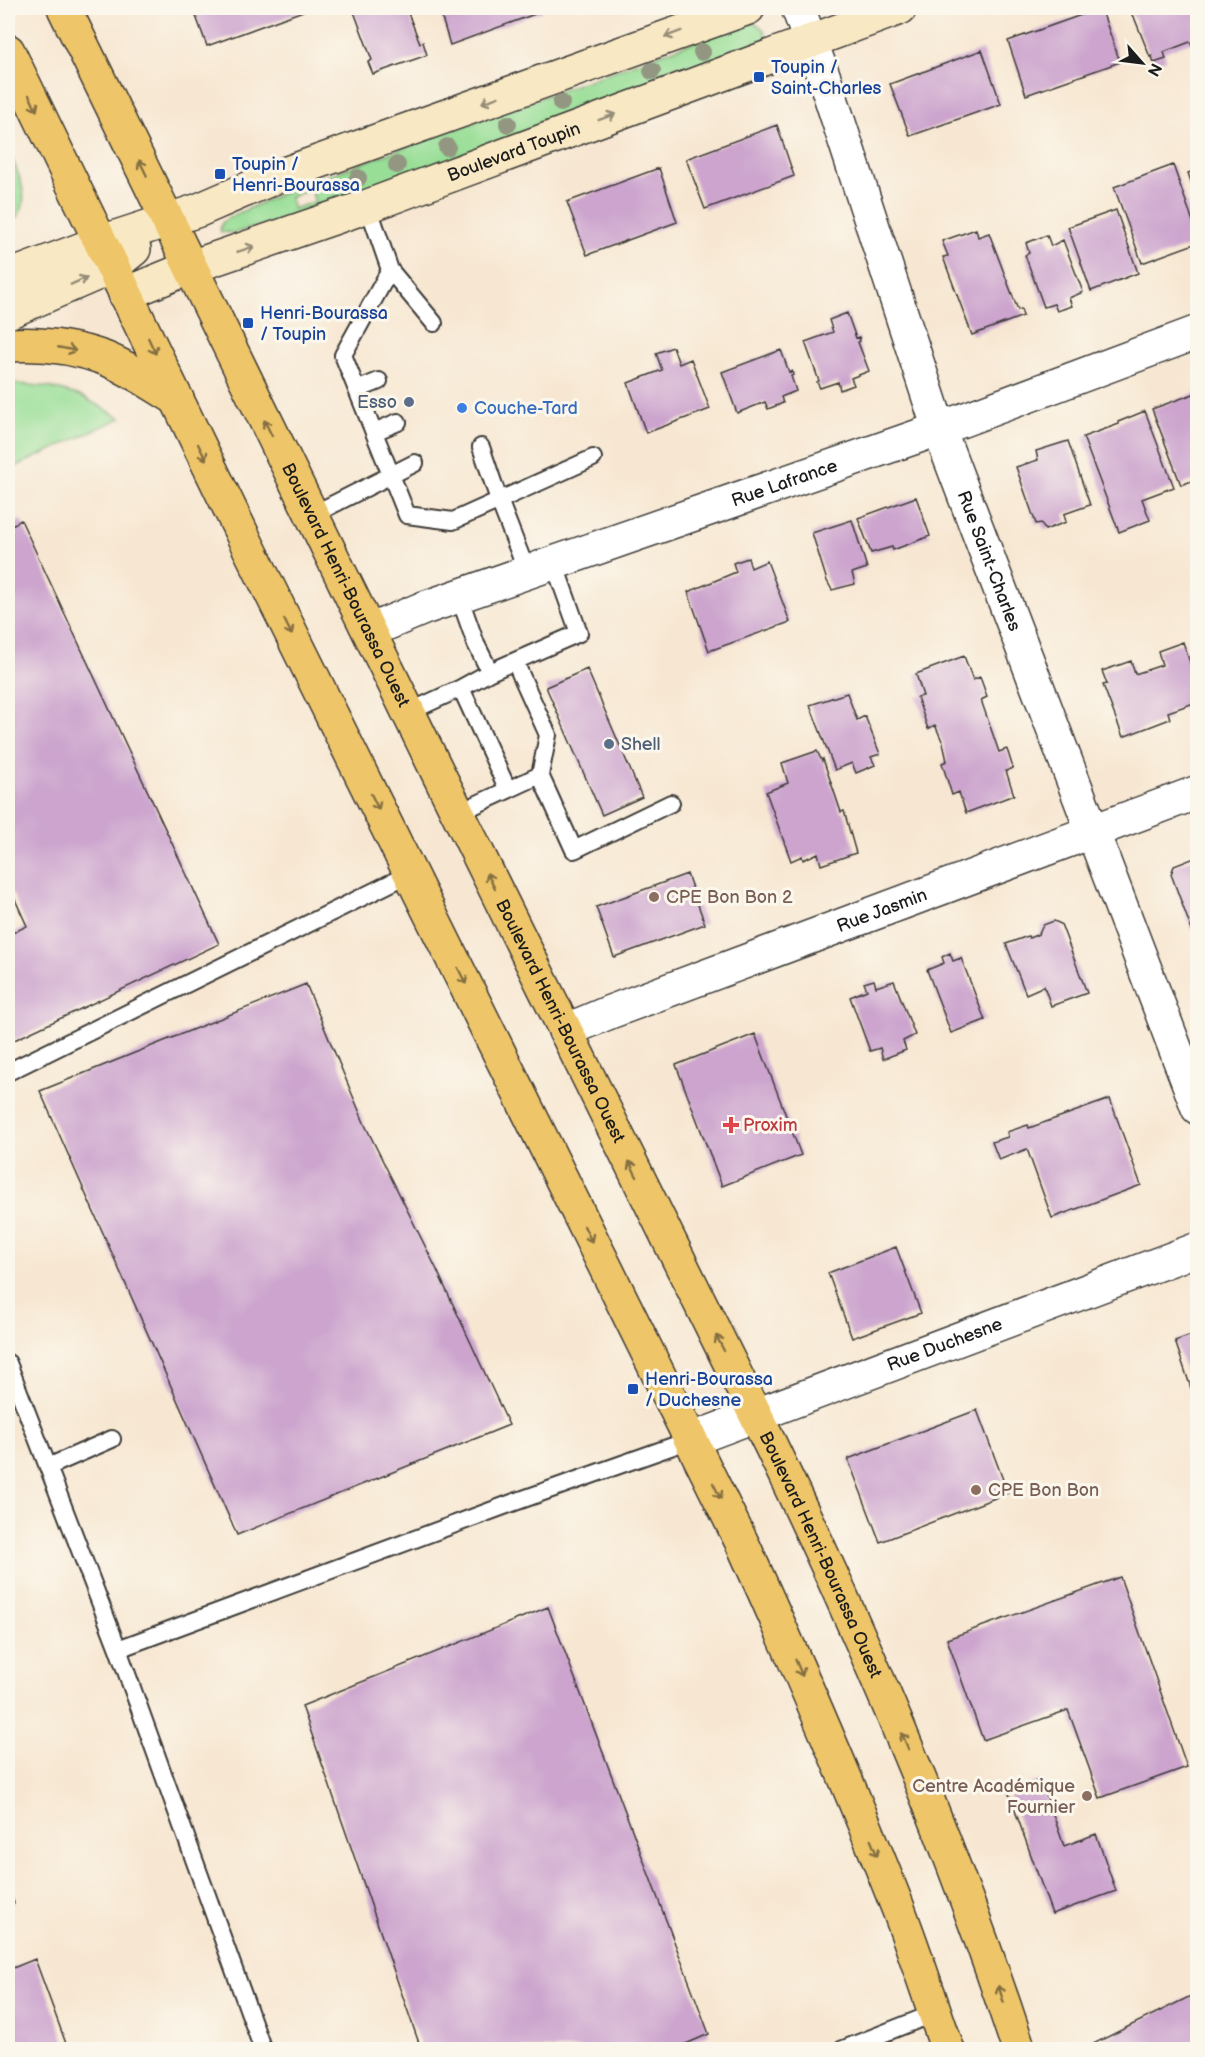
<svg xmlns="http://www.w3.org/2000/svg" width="1205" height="2057" font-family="'Balsamiq Sans',sans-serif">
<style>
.green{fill:#98de96;stroke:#5a7d59;stroke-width:1.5;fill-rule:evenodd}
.building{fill:#cca4ce}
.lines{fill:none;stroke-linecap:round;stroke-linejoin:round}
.lane-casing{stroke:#3d3a37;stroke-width:20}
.street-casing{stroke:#3d3a37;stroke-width:36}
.secondary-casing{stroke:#3d3a37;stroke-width:36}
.primary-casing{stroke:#3d3a37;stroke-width:36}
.lane{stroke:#fff;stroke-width:16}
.street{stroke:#fff;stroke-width:33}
.secondary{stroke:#f8e8c3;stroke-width:33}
.primary{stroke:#eec569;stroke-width:33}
.tree{fill:#939782}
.oneway{stroke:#958c78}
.oneway2{stroke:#857042}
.transit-dot{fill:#1a4fb4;stroke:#fbf7ec;stroke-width:2}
.service-dot{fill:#5c6f8a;stroke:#fbf7ec;stroke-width:2}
.shop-dot{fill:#3f7fe0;stroke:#fbf7ec;stroke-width:2}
.education-dot{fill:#8d6e63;stroke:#fbf7ec;stroke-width:2}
.health-dot{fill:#e0444e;stroke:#fbf7ec;stroke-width:2}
.labels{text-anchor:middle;stroke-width:6;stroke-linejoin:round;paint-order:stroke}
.transit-label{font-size:18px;fill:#164399;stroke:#fbf7ec;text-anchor:start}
.street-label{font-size:18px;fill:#1c1c1c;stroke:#fbf7ec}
.service-label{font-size:18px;fill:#4e5e75;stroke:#fbf7ec;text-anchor:end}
.shop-label{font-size:18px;fill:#366cbe;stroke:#fbf7ec;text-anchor:start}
.education-label{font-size:18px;fill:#785e54;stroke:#fbf7ec;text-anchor:start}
.health-label{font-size:18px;fill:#be3a42;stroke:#fbf7ec;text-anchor:start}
</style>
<rect width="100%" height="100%" fill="#fbf7ec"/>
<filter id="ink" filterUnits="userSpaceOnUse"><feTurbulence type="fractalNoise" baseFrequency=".0167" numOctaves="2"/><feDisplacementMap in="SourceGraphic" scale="12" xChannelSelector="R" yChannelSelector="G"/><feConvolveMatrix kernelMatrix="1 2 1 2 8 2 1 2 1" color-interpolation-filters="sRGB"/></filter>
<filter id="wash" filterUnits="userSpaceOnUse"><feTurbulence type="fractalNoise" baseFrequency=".008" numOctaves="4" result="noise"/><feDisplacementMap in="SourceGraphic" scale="24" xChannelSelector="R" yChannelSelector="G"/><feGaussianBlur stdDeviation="1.35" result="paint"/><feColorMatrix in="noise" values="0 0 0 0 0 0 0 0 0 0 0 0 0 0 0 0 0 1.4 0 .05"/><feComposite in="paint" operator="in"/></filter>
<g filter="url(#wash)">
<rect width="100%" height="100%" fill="#f7e7d2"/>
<path class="green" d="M748,22C759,23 773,33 761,44C754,50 742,54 734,58L275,222L234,233L221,232C219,225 222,222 228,218L296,187ZM311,189L315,202L293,209L290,197Z
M8,149C17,171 38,209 8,223Z
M8,383L49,387L81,396L121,418L8,470Z"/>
<g id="blocks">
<path class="building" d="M193,8H302L303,11L207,46Z
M357,8L358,12L370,8H406L420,43L423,42L427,55L373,74L368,62L372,60L353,9Z
M439,8H542L543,11L450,45Z
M1101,8L1120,62L1026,95L1008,41Z
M1129,8H1197V44L1192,46L1190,42L1164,52L1166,59L1154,63L1152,56L1150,57L1134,17H1133Z
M982,50L1001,104L910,136L890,84Z
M777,125L794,176L705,209L686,159Z
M1173,165L1197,233V243L1142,263L1114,187Z
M659,168L677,222L587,255L567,202Z
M1197,170V199L1188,173Z
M1116,210L1138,273L1091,291L1068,227Z
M976,229L978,237L989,233L1018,310L1021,309L1023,316L972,335L943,257L948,256L942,241Z
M1047,235L1051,246L1063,240L1083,292L1069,298L1072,306L1057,311L1054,304L1044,307L1025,255L1029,253L1026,243Z
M847,313L856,338L859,337L860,341L858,342L869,371L851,378L854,385L840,390L838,382L820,388L817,382L819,381L805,342L833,332L829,320Z
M673,347L679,364L691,359L710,409L646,433L628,383L662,370L656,353Z
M781,350L789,372L792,371L793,375L791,376L796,391L781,397L783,403L768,409L765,402L737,413L722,372Z
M1196,393L1197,397V479L1181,485L1152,409Z
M1145,411L1174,487L1142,499L1150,520L1119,532L1083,437L1119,424L1118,422Z
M1068,441L1090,505L1064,514L1066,522L1045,530L1041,523L1036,524L1016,467L1038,460L1036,451Z
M916,497L930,536L893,550L892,547L871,553L858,518Z
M21,520L219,944L8,1043V935L27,926L8,884V527Z
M852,520L867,568L852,573L855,584L832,590L827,581L812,533Z
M748,558L751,568L767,561L790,622L709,651L688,592L736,572L733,563Z
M1183,642L1197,683V702L1168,712L1170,719L1123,737L1103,685L1107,684L1102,671L1131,661L1135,674L1162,665L1158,651Z
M964,656L973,680L980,677L984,688L987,697L981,700L999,752L1007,749L1013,768L1006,771L1014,795L966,813L959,792L952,795L942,763L947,761L943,743L935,725L928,729L917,697L923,696L916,674Z
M587,669L642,797L602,815L546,687Z
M847,693L857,720L865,716L880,754L871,757L875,765L856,773L852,763L835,770L810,705Z
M817,751L822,761L823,759L841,812L844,811L856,853L821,865L818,853L803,860L802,856L791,861L766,792L788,783L782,763Z
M1197,857V928L1192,931L1171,874L1174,866Z
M687,874L705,924L614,957L596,907Z
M1054,921L1061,924L1087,993L1051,1006L1044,986L1026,994L1006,944L1028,936L1029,938L1039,934L1043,925Z
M950,953L953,961L961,958L985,1020L951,1033L927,970L944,963L942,957Z
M874,980L876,987L894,981L915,1035L903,1041L906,1050L883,1059L880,1048L870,1051L850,997L867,990L864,983Z
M306,984L365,1125L436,1268L509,1425L237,1535L40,1091Z
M755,1034L801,1155L722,1186L676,1065Z
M1110,1099L1141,1185L1052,1218L1027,1149L999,1160L992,1142L1008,1137L1007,1132L1028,1125L1029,1128Z
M896,1247L921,1313L852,1338L828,1273Z
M1197,1333V1406L1175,1341Z
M977,1410L1008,1493L880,1542L848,1459Z
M1120,1577L1187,1767L1100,1798L1068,1710L983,1740L947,1639Z
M548,1607L709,2034L674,2049H421L302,1706Z
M1041,1780L1064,1846L1096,1834L1116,1891L1052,1914L1008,1791Z
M8,1887L14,1903L8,1906Z
M35,1959L68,2049H8V1970Z
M1197,1993V2049H1093L1091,2045Z"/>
</g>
</g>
<g filter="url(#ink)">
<use href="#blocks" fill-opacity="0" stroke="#3d3a37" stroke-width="1.5"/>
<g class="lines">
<defs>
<path id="lane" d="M368,206L390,270L343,355L407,515L453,521L593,458
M390,270L434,323
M357,390L379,381
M374,432L398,422
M481,447L499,500L527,572
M312,515L415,463
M459,596L476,644L490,672
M409,712L461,688
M540,775L574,850L671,803
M508,790L461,688L490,672L579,633L554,563
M458,813L540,775L548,735L515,662
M8,1072L411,873
M8,1363L118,1649L263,2050
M48,1467L112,1439
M118,1649L512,1503L690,1440
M841,2050L935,2013"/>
<g id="street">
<path id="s1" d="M798,8L826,83L939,429L1198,1108"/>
<path id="s2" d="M369,631L424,608L939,429L1198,332"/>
<path id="s3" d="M565,1031L610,1012L1198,792"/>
<path id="s4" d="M690,1440L1198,1249"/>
</g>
<g id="secondary">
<path d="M8,277L101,242L199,210L273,178L748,8"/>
<path id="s5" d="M125,294L191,267L368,206L900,8"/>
<path d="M8,312L112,267L134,249"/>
</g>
<g id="primary">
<path id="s6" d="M64,8L437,771L771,1446C866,1642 951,1842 1019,2050"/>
<path d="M8,51L247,544L744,1547C798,1666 850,1786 898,1908C916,1955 931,2003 948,2050"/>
<path d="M8,345C39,343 74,347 104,358C130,368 153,385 177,399"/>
</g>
</defs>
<use href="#lane" class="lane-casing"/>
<use href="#street" class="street-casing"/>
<use href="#secondary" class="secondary-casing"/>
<use href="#primary" class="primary-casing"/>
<use href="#lane" class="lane"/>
<use href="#street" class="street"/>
<use href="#secondary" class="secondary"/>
<use href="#primary" class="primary"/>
</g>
<g class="tree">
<circle cx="702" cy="52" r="9"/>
<circle cx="652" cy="71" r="9"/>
<circle cx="561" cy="103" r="9"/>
<circle cx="508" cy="124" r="9"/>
<circle cx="447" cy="147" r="9"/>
<circle cx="397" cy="165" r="9"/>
<circle cx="358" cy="178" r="9"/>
</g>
<defs><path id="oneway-shaft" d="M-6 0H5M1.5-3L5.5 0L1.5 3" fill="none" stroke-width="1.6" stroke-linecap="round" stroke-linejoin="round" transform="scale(1.5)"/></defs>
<g class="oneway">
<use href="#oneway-shaft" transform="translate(673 34) rotate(160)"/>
<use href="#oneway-shaft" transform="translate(490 100) rotate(160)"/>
<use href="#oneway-shaft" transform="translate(607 117) rotate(-20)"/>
<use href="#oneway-shaft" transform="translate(246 249) rotate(-19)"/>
<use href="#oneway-shaft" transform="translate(79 281) rotate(-24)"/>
</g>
<g class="oneway2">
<use href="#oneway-shaft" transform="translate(33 103) rotate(64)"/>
<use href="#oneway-shaft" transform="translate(143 168) rotate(-116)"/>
<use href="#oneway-shaft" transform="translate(152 346) rotate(65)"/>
<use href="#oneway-shaft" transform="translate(67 349) rotate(11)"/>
<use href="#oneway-shaft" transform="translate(268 428) rotate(-116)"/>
<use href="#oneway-shaft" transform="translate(202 452) rotate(64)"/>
<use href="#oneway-shaft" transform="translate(288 627) rotate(64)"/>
<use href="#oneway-shaft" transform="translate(375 802) rotate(64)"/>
<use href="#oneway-shaft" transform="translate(491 881) rotate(-116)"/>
<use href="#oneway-shaft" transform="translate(462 976) rotate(64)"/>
<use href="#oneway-shaft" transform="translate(633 1169) rotate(-117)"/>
<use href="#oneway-shaft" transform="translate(588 1234) rotate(64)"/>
<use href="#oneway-shaft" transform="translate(720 1343) rotate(-117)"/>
<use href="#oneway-shaft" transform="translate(717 1491) rotate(64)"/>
<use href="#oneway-shaft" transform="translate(799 1668) rotate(67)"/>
<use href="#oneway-shaft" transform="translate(905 1741) rotate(-112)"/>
<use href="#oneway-shaft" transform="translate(874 1848) rotate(68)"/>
<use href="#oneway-shaft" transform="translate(1001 1994) rotate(-108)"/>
</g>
</g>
<g class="transit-dot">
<rect x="753" y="71" width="12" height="12" rx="3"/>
<rect x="214" y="168" width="12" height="12" rx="3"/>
<rect x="242" y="317" width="12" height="12" rx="3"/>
<rect x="627" y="1383" width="12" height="12" rx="3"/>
</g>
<g class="service-dot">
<circle cx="409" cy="402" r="6"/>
<circle cx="609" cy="744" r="6"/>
</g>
<circle class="shop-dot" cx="462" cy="408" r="6"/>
<g class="education-dot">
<circle cx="654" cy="897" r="6"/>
<circle cx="976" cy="1490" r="6"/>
<circle cx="1087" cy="1796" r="6"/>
</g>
<path class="health-dot" d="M728 1116h6v6h6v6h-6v6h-6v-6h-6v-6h6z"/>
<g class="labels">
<g class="transit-label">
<text x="771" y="73">Toupin /<tspan x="771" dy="21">Saint-Charles</tspan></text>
<text x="232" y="170">Toupin /<tspan x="232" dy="21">Henri-Bourassa</tspan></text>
<text x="260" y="319">Henri-Bourassa<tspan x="260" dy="21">/ Toupin</tspan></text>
<text x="645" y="1385">Henri-Bourassa<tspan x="645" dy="21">/ Duchesne</tspan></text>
</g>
<g class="street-label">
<text dy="6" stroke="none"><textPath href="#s5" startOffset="414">Boulevard Toupin</textPath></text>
<text dy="6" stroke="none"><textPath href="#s2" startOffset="441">Rue Lafrance</textPath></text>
<text dy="6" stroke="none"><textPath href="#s1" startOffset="585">Rue Saint-Charles</textPath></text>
<text dy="6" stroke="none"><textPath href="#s6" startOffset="642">Boulevard Henri-Bourassa Ouest</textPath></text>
<text dy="6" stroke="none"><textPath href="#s3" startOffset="339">Rue Jasmin</textPath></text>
<text dy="6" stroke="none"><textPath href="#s6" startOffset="1128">Boulevard Henri-Bourassa Ouest</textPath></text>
<text dy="6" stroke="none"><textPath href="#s4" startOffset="272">Rue Duchesne</textPath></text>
<text dy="6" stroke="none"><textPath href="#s6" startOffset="1722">Boulevard Henri-Bourassa Ouest</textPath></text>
</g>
<g class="service-label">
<text x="397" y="408">Esso</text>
<text x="621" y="750" text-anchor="start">Shell</text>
</g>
<g class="shop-label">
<text x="474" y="414">Couche-Tard</text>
</g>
<g class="education-label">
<text x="666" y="903">CPE Bon Bon 2</text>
<text x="988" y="1496">CPE Bon Bon</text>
<text x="1075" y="1792" text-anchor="end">Centre Académique<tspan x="1075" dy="21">Fournier</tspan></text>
</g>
<g class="health-label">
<text x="743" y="1131">Proxim</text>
</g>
</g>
<rect width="1205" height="2057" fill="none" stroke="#fbf7ec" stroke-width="30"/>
<g transform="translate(1142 63) rotate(118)" stroke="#fbf7ec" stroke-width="4.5" paint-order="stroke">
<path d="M0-4.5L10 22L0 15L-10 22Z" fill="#1c1c1c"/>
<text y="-9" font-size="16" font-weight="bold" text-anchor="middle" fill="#1c1c1c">N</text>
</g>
</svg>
